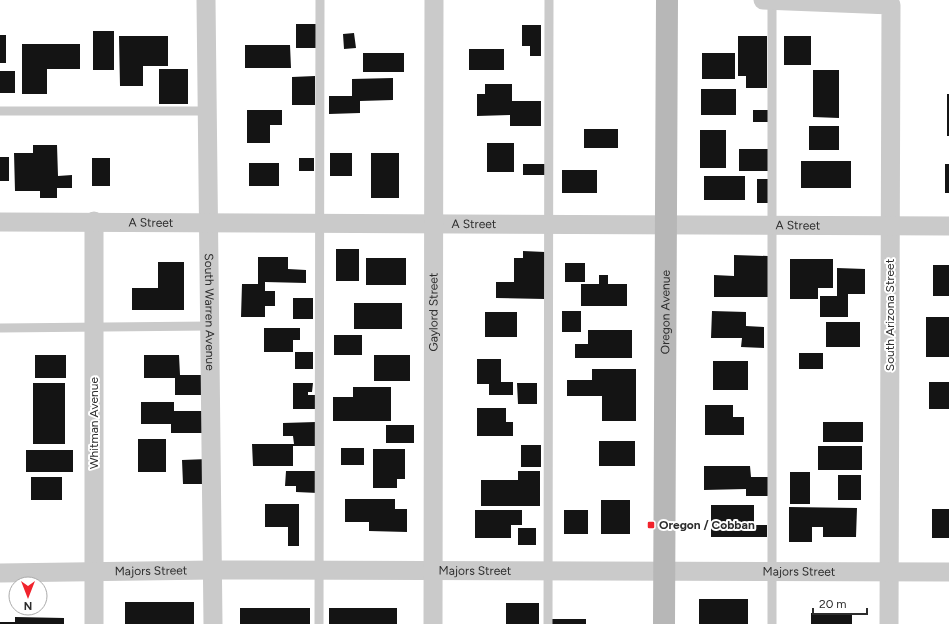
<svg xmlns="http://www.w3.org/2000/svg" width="949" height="624" font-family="Figtree,sans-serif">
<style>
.building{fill:#141414}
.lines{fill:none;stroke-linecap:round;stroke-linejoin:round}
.lane{stroke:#cacaca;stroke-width:9}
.street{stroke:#cacaca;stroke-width:19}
.secondary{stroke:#b7b7b7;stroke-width:22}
.poi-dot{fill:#f1232c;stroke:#fff;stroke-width:1.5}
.labels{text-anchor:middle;stroke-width:4;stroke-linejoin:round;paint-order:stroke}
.street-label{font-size:12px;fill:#2d2d2d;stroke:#fff}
.poi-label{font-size:12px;font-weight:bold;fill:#2d2d2d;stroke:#fff;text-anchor:start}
</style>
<rect width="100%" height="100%" fill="#fff"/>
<path class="building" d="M296,24H316V48H296Z
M522,25H541V56H530V46H522Z
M93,31H114V70H93Z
M354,33L356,48L344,49L343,34Z
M0,35H6V63H0Z
M119,36H168V66H143V86H120Z
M738,36H767V88H746V76H738Z
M784,36H811V65H784Z
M22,44H80V69H47V94H22Z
M245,45H290L291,68H245Z
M469,49H504V70H469Z
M363,53H404V72H363Z
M702,53H735V79H702Z
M159,69H188V104H159Z
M813,70H839V118L813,117Z
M0,71H15V93H0Z
M315,76V105H292V77Z
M393,78V100L360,101V113L329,114V96H352V79Z
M485,84H512V101H541V126H510V115L477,116V94H485Z
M701,89H736V115H701Z
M947,94H949V136H947Z
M247,110H282V125H270V143H247Z
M753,110H769V122H753Z
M809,126H839V150H809Z
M584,129H618V148H584Z
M700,130H726V168H700Z
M487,143H514V172H487Z
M33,145H57L58,176L72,175V188H57V198H40V191H15L14,153H33Z
M739,149H768V171H739Z
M330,153H352V176H330Z
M371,153H399V198H371Z
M0,157H9V181H0Z
M92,158H110V186H92Z
M299,158H314V171H299Z
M801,161H851V188H801Z
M249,163H279V186H249Z
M523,164H545V175H523Z
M945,164H949V193H945Z
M562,170H597V193H562Z
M704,176H745V200H704Z
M757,179H769V203H757Z
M336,249H359V281H336Z
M523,251L545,252V299L496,298V282H514V258H523Z
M734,255L768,256V297H714V275L734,276Z
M258,257H288V269L306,270V283L265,282V291H275V306H265V317H241L242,284H258Z
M366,258H406V285H366Z
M790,259H833V288H818V299H790Z
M158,262H184V310H132V288H158Z
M565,263H585V282H565Z
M933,265H949V296H933Z
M837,268L865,269V294H848V317H820V296H837Z
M599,275H608V284H627V306H581V284H599Z
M293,298H313V319H293Z
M354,303H402V329H354Z
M562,311H581V332H562Z
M712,311L746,312V326L764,327V348L741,347L742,338H711Z
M485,312H517V337H485Z
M926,317H949V357H926Z
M826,322H860V347H826Z
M264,328H300V340H293V352H264Z
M588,330H632V358H575V344H588Z
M334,335H362V355H334Z
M295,352H313V369H295Z
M799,353H823V369H799Z
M35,355H66V378H35Z
M144,355H179L180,375H204V395H175V378H144Z
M374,355H410V381H374Z
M477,359H501V382H513V395H489V384H477Z
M713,361H748V390H713Z
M592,369H636V421H602V396H567V380H592Z
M929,382H949V409H929Z
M33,383H65V444H33Z
M293,383H313L312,392H308V395H318V409H293Z
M517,383H537V404H518Z
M353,387H391V421H333V397H353Z
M141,402H174V411H207V433H171V424H141Z
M705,405H733V417H744V435H705Z
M477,408H506V422H513V436H477Z
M316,422V446H293V466H253L252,444H294L293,436H283V423Z
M823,422H863V442H823Z
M386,425H414V443H386Z
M138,439H166V472H138Z
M599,441H635V466H599Z
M521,445H541V467H521Z
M818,446H862V470H818Z
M341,448H364V465H341Z
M373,449H405V479H397V488H373Z
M26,450H73V472H26Z
M208,459V484H183L182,460Z
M704,466H750L751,477H769V496H746V489L704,490Z
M286,471H318V493L296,492V486H285Z
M518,471H540V506H481V480H518Z
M790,472H810V504H790Z
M838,475H861V500H838Z
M31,477H62V500H31Z
M345,499H395V509H407V532L369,531V522H345Z
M601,500H630V534H601Z
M265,504H299V546H288V527H265Z
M711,505H754V525H767V537H711Z
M789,507L857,508L856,537H823V527H812V542H789Z
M932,509H949V538H932Z
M475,510H522V525H511V538H475Z
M564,510H588V534H564Z
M518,528H536V545H518Z
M699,599H748V624H699Z
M125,602H194V624H125Z
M506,603H539V624H506Z
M240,608H310V624H240Z
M329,608H397V624H329Z
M811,613H852V624H811Z
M15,617L64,618V624H0V622H15Z
M551,619H586V624H552Z"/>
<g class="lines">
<path class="lane" d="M0,111H207
M0,328L210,326
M319,624L320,0
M548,624L549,0
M772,624V0"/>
<g class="street">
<path id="s1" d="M206,0L213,624"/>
<path d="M763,0L891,5L889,624"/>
<path d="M94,221V624"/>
<path id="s2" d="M0,222L949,226"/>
<path id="s3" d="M0,573L212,570L949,572"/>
<path id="s4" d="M433,624L434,0"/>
</g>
<path class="secondary" id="s5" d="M664,624L667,0"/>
</g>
<rect class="poi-dot" x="647" y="521" width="8" height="8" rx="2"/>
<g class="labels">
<g class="street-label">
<text dy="4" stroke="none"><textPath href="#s2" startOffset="151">A Street</textPath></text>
<text dy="4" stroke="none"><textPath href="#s2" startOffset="474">A Street</textPath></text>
<text dy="4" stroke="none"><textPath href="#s2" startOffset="798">A Street</textPath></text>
<text dy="4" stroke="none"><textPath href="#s1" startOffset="312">South Warren Avenue</textPath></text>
<text dy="4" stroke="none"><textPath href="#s4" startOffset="312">Gaylord Street</textPath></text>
<text dy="4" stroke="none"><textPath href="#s5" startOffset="312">Oregon Avenue</textPath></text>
<text transform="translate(890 315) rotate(-90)" y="4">South Arizona Street</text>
<text transform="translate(94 423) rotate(-90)" y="4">Whitman Avenue</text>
<text dy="4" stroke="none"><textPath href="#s3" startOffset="151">Majors Street</textPath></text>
<text dy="4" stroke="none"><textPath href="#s3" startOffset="475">Majors Street</textPath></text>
<text dy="4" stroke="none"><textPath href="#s3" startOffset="799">Majors Street</textPath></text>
</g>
<g class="poi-label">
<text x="659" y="529">Oregon / Cobban</text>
</g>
</g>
<g transform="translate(28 596) rotate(180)"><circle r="19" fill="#ffffff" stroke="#ababab"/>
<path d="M0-3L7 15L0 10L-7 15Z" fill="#f1232c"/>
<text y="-6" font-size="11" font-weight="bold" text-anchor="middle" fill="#2d2d2d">N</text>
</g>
<path d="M813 608v6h54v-6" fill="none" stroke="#2d2d2d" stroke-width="2"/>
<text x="819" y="608" font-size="12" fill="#2d2d2d" stroke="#ffffff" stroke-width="3" paint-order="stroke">20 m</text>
</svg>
